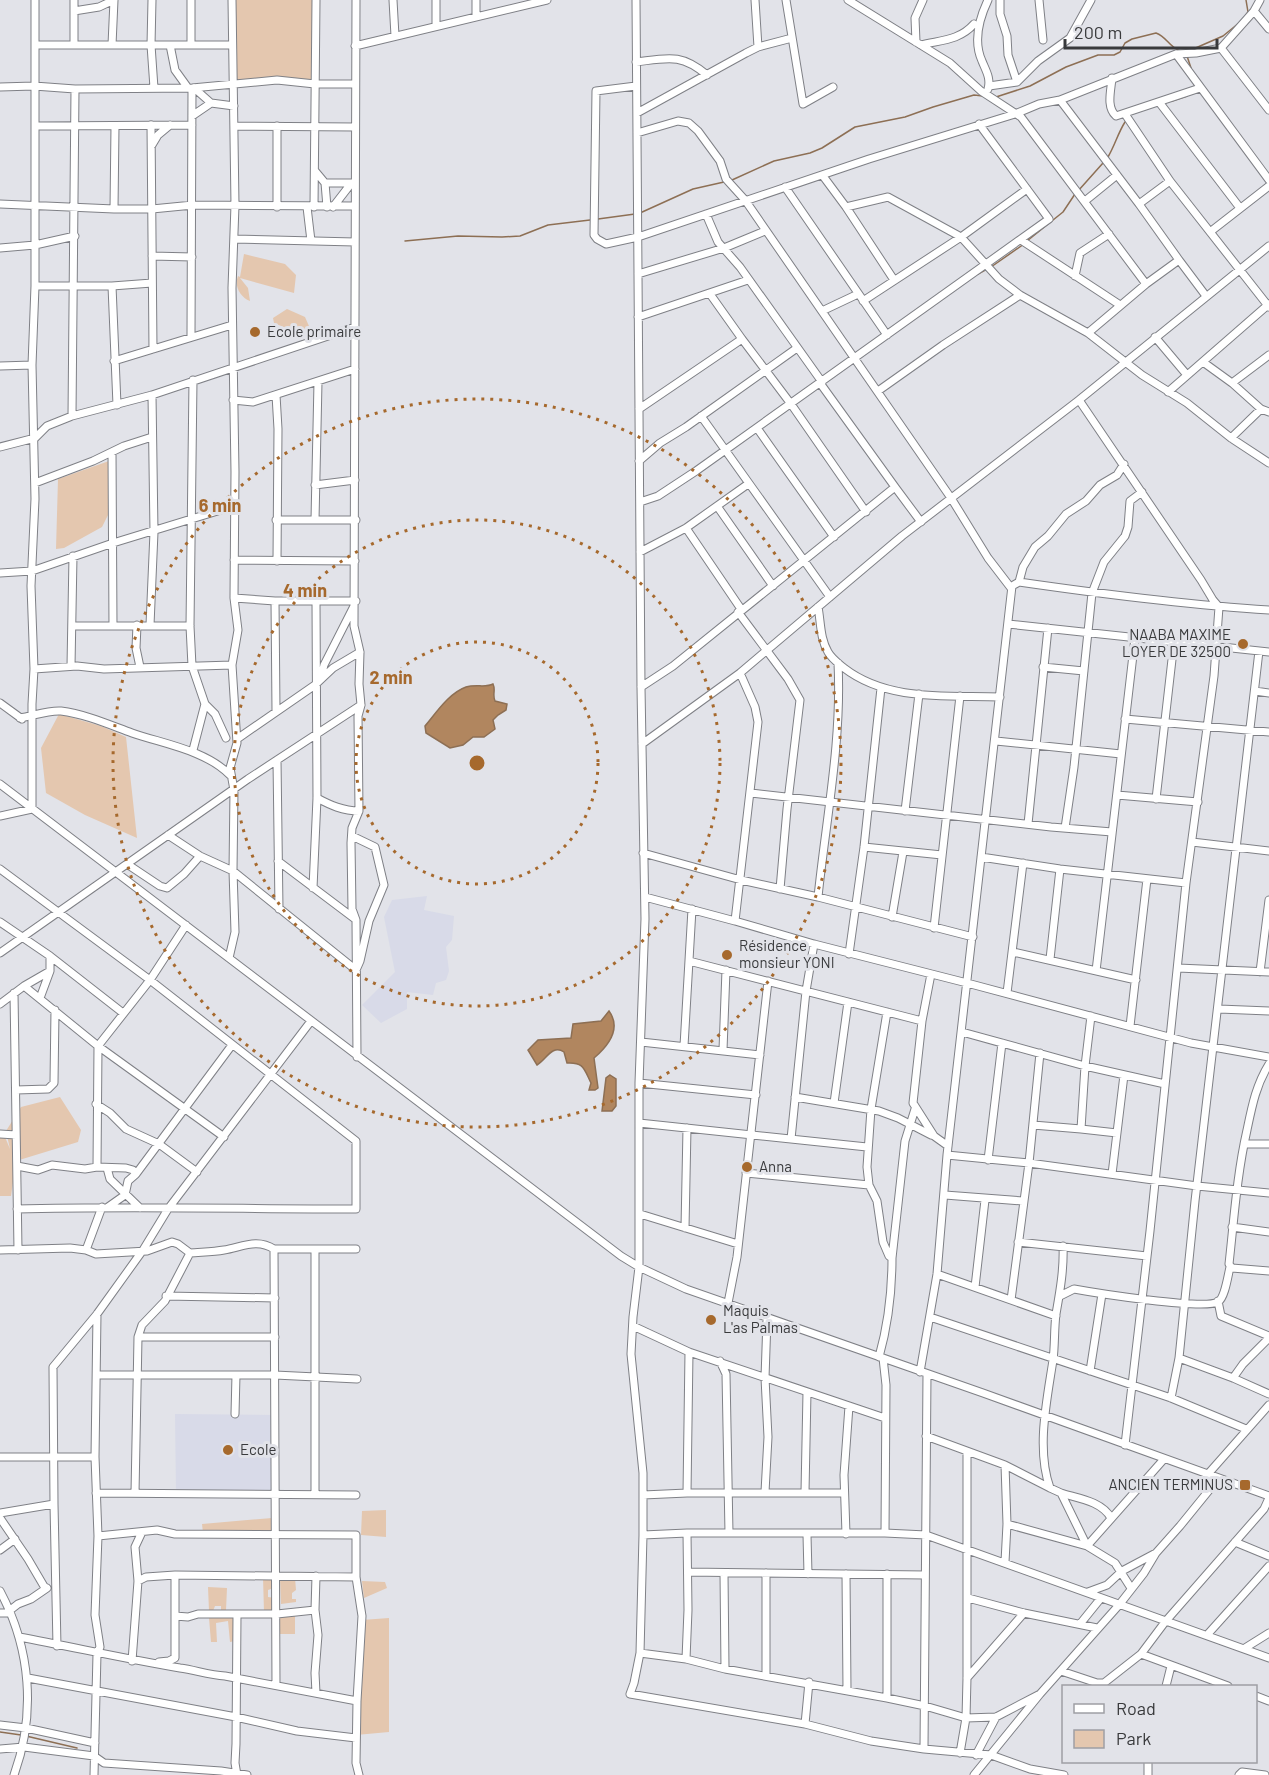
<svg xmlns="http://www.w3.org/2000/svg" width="1269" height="1775" font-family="Barlow,sans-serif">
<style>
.built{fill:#d8dae8}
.green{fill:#e4c7af}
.water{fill:#b1865f;stroke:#8d6f54;stroke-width:1.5}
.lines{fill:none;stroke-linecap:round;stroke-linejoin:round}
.stream{stroke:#8d6f54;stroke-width:1.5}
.minor-casing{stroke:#7f8086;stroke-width:9}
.minor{stroke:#fff;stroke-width:7}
.ring{fill:none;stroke:#a6692d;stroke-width:3;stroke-dasharray:3 6}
.poi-dot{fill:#a6692d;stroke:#e2e3e9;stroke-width:2}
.labels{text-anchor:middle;stroke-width:6;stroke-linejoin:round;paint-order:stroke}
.poi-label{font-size:15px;fill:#393a3c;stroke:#e2e3e9;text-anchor:start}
.centre{fill:#a6692d;stroke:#e2e3e9;stroke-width:3}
.ring-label{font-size:18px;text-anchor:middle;font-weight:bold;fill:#a6692d;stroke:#e2e3e9;stroke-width:6;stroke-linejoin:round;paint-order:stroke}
</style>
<rect width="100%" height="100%" fill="#e2e3e9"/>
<path class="built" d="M427,896L424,910L454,916L452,940L446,947L449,971L446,980L436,983L433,995L407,992V1009L381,1023L362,1005L395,972L384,917L392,900Z
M175,1414L275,1415L276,1494L176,1493Z"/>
<path class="green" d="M234,0H313V82L236,83Z
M244,254L285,264L296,275L294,293L240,278L248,288L250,301C240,297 234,286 238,276L240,277Z
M287,309L305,317L312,333L305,336L274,323L273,318Z
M109,461V513L102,527L64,548L56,549L58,479Z
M59,714L101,726L126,737L137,838L85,815L46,793L41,748Z
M60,1097L81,1130L78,1142L16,1161L12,1157L15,1168L11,1196H0V1137H5L10,1149L6,1131L21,1107Z
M386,1510V1537L361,1535L362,1511Z
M272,1518L271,1531L203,1533L202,1524Z
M263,1577H273L274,1588L268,1590V1597L275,1598L274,1612H264Z
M280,1578H295L296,1590L292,1593V1599H296V1602L281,1604Z
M362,1581L385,1582L387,1588L364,1598Z
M208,1587L227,1588L226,1610L221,1611V1606H215L213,1611H209Z
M295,1616V1634H279L280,1617Z
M235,1617V1641L230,1642L228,1621L216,1623L217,1642H211L209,1618Z
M389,1618V1732L356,1735L362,1620Z"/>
<path class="water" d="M493,684C496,690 492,695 495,701L507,704L506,710L498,715L493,720L495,729L484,737H473L463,745L450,748L426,733L425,726C436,713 449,693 466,687C476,684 486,688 493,684Z
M609,1011C622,1029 608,1046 594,1058L598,1088L595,1090H589L591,1083C584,1069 584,1062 567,1063L564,1052C552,1044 546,1060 537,1065L528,1050L538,1040L571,1038L573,1024L601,1021Z
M610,1075L616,1079V1106L612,1111H602L606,1078Z"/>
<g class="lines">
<path class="stream" d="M1246,0L1248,12L1246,15
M1191,50L1223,36L1239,23
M1187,56L1191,68
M996,97L1030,86L1066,67L1098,55H1114L1120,52L1125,43L1132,39L1156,33C1167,37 1168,46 1180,51
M1172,101L1187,96
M1108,157C1115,145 1118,133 1125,122
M732,180L774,161L810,153L822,148L855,127L905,117L933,107L974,95L983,96
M1078,191L1103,163
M640,213L693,189L724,182
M598,219L635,214
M405,241L458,236L502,237L520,236L548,225L590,220
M1027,241L1063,212L1075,194
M991,267L1024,244
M978,274L987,269
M0,1732L21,1735
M26,1736L77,1748"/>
<defs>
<path id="minor" d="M74,0V45
M152,0L151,45L154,88
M356,0L354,626L360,652L359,684L361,705L358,716L359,811L352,828L351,843L352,909L356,920L357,1057
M393,0L395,36
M436,0V26
M476,0V17
M636,0L641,687L645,919L639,1083V1267L633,1317L631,1354L643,1473V1535L640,1653L634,1683L630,1694L805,1724L871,1741L924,1749L991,1755L1030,1769L1064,1775
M755,0L758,47
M786,0L803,104L833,87
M848,0L950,63L981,91L1021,117L1146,284
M1000,0V14L1007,36L1008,55L1017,82
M1039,0L1043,40
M74,11L99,7L114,0
M1254,11L1269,29
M916,42L915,18L923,0
M35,45H232
M112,45L114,0
M170,45L175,70L188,88
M191,45V0
M921,45C940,40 959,41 974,24
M355,46L547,0
M1221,48L1269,110
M1176,54L1269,180
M636,62C668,58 681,53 707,75
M1112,78C1111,91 1106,107 1116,116L1200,88
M636,86L596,91L594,235L597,239L606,244L638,237L869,159L1015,114L1039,104L1060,100L1176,54L1196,53L1221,48L1254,11L1260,0
M989,86L1017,82L1038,61L1070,38L1091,0
M0,87L34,86L75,89L192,88L277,80L315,84H355
M194,88L211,103L234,106
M988,89C991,78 986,71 982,61C973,41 979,19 988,0
M1060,100L1139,204L1179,260
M1159,102L1240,208
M637,113L746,53L758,47L792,38
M1125,114L1170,181L1269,307
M192,116L211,103
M151,125L153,349
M35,126L192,125
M234,126L355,127
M277,126V207
M637,133L678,121L689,123L698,131L720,161L726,179L745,200L951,498L988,558L1011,588
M152,145L158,135L170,125
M315,171L325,183L327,207
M823,176L846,207L894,280
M325,183H353
M785,187L887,335
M1085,201L1117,175
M0,204L114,209H152L193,205L355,206
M1139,204L1170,181
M307,207L311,241
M314,207L316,0
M333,207L350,185L355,183
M846,207L888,197L961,237L999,279L1020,295L1088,333L1142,375L1187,403L1231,438L1269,463
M114,209L115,126
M706,214L718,242L740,267L822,382
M1210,232L1269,186
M234,239L355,242
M1021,240L1120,305
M0,248L35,245L75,236
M152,256L192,257
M638,274L724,248L765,231
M1075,276L1080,253L1109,234
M35,286H112L152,283
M112,286L117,405
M710,294L742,339L791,404L866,512
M863,301L961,237L1027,189
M822,311L858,294
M638,317L748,280
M1088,333L1146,284L1179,260L1206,296
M191,337L192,88
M1155,337L1187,375
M114,361L232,325
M1203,362L1232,383L1261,409L1269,412
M0,366L32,365
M193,380L190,626L192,666L205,704L215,714L226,738
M1232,383L1269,355
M878,391L943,345L1020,295
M1168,392L1269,304
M276,395L278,429L277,561
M233,400L253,402L355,369
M1079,400L1201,580L1213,600L1219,607L1214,676L1186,883L1150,1231L1125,1445
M639,409L742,339
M72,416L75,89
M701,416L830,597
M757,428L834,537
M1231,438L1261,409
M0,447L35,438L47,426L72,416L152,395L355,327
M112,452L113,626
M639,461L660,443L686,427L797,348
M35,483L93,461L124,446L152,437
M315,485L355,480
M895,487L921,522
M640,502L658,496L696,471L1049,219L979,124
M717,506L773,586
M276,520H356
M315,520L318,382
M686,528L741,609
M640,552L686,528L748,484
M234,560L355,561
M0,573L32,571L113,543L234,506
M1019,582L1023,567L1035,547L1048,536L1066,514L1086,501L1100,485L1117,475L1124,464
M234,598L275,601H356
M275,601L276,711
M818,607C821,623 820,638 828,652C832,659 838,663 844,668C888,702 948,695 1000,697
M738,612L788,679L800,700L787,809L780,889
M1008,624L1269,652
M137,625L136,648L140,667
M150,625L154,532L152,395
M73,626H190
M71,666L73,556
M1043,667L1084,671
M34,669L77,666L104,669L232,665
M321,677L324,665L354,606
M641,687L673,666L895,487L820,383
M1255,691L1269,693
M0,703L22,719
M20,718C33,716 48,710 61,711C85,714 110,725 132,733C164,744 205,750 230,775
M1125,719L1269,732
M237,739L315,685L333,668L360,652
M996,741L1121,754
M642,744L740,673L902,536L1079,400L1269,246
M193,750L205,704
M277,760L279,909
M0,784L621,1256L639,1267L686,1289L983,1393L1269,1496
M751,793L1051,827L1112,832
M1117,795L1198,802
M317,798C330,805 343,811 359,811
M1156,799L1174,642
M905,811L919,694
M0,816L32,809V704L34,669L31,586L35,499L32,365L35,286V0
M1028,824L1048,628
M1065,828L1074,767L1092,593L1104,562L1125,536L1128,527L1130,501L1142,492
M168,835L200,856L233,871L356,970L360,961L369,921L384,885L375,847L352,836
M1192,842L1269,851
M864,847L942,855
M643,853L741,880L818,897L973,937
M981,857L1060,869L1186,883
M278,861L355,919
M127,864L160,886L167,888L184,874L200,856
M0,869L150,980L356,1141V1209C243,1209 130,1206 17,1209
M313,888L317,798L316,601
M645,897L735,921L814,944L967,983L1191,1043L1269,1057
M818,897C826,819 842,741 838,663
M892,917L903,852
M735,921L758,722L755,707L740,673
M0,922L50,956L123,1013
M934,928L960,696
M1013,952L1136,980
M0,953L248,779L361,705
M849,954L864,847L881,688
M229,958L235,932L233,871L234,790L230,768L237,743L232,665L238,630L234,598L235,472L232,288L235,205L232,0
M1050,959L1060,869
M689,961L922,1021
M1178,968L1269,972
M1096,971L1135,638
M1260,972L1269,900
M931,974L922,1021L913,1103L934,1136L948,1146
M24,986L98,1046L224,1137
M14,993L18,1250
M1007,993L1023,863
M40,998L50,971
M0,1004L24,986L50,971V956
M1219,1009L1269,1011
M1130,1026L1147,879
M962,1032L1085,1066L1165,1084
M641,1042L760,1055
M684,1046L692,909
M723,1050L726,970
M1269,1064C1256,1085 1252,1106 1247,1130C1237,1174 1234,1219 1229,1264L1232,1268L1269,1271
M639,1083L756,1095
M16,1090L48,1089L54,1083L55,1010
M795,1097L879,1111L898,1118L931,1135
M834,1103L848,1002
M96,1104L110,1113L126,1129L159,1144L197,1172
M639,1123L867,1147
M1033,1125L1081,1129L1085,1066L1091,1016
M1081,1129L1117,1133
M0,1134L16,1135
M791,1139L806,991L814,944
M1244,1144H1269
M947,1155L1029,1163L1197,1186L1269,1193
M988,1160L1002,1043
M17,1166L38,1170L52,1165L85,1169L97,1167L126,1168L133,1170L136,1174
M97,1167L98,1046L150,980L186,925
M107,1168L110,1179L140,1208
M746,1173L869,1185
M1112,1174L1124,1075
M945,1195L1023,1201
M108,1207L125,1195L128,1181L136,1174L232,1045
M640,1214L738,1244
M1232,1227L1269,1232
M685,1228L687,1128
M1018,1242L1147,1256
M1063,1246C1064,1269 1060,1291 1056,1314C1054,1330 1055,1345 1053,1360C1047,1400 1036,1449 1050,1488L1061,1493L1087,1546L1115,1563L1131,1588
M274,1249L276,1685
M315,1249V1494
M0,1250L70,1248L86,1250L96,1254L147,1251L172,1242L178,1244L190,1253C201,1252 213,1252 224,1250C242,1247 257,1238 274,1249H356
M86,1250L102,1207
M892,1258L905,1141L915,1109
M937,1274L1056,1316
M975,1287L985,1200
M166,1296L275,1298
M1060,1296L1074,1289C1096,1293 1203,1310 1218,1302C1225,1298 1228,1275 1230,1267
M1011,1300L1029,1163L1040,1053
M1218,1301L1221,1316L1269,1336
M728,1303L737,1257L768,981
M930,1317L1171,1398L1246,1429
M633,1326L689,1352L885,1418
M138,1337H275
M879,1357C888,1325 892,1291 892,1258L889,1256L883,1242L877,1201L869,1185L867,1167L871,1109L887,1012
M883,1358L886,1385L885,1533
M1179,1358L1233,1378L1269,1394
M720,1361L726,1374L729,1533
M1090,1371L1102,1294
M920,1372L937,1274L947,1155L1012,586L1019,582C1102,594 1186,605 1269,610
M97,1375H275L357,1379
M1233,1378L1243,1364L1269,1338
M1171,1398L1179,1358L1195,1201L1259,651
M235,1414L236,1375
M926,1436L1005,1465L1007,1524L1005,1562
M0,1457H95
M1005,1465L1050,1488
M1208,1474L1269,1405
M765,1492L768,1437L765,1378L767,1319
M805,1492L807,1392
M96,1493L356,1495
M135,1493L138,1337L142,1325L165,1301L190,1253
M687,1493L689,1352
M1061,1493C1077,1498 1102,1501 1111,1518
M643,1495L687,1493H844
M0,1513L54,1504
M0,1518L28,1559L45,1588
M1007,1524L1087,1546
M846,1534L844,1475L849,1406
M643,1535L687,1533H885L926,1535L1269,1658
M807,1535L808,1574
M98,1536L157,1530L175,1534L356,1535V1577L362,1616L357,1701L356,1763L359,1775
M1235,1542L1269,1556
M1087,1546L1164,1459
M0,1550L15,1539
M688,1572L925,1575
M724,1573L725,1669
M846,1574L847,1690
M887,1574V1698
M138,1581L146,1577L175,1575L356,1577
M0,1591C31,1649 36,1714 14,1775
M1088,1592L1107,1585L1122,1571L1154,1554
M968,1598L1024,1613L1097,1628
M9,1611L18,1604L31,1599L47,1588
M0,1613H10
M237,1615L236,1744L235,1763L237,1775
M175,1616L188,1617L198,1614H277L315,1610
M1080,1624L1101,1598
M1207,1635L1269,1566
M19,1637C73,1647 126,1659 180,1668C195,1670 209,1675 225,1676L357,1701
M57,1646L54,1504L53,1367L97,1314L143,1250L168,1209L311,1021
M1245,1648L1269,1633
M640,1653L686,1659L725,1669L887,1698L925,1706L966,1718L996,1717L1040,1694
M1141,1654L1228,1686
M686,1659L688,1610L687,1533
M132,1661L138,1581L135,1547L142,1532
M159,1662L169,1661L175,1658V1575
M1061,1671L1097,1683H1104L1141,1654L1165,1622L1264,1509L1269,1498
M766,1674V1573
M28,1678L236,1717L297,1731L356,1738
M967,1678L1024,1613
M1166,1686L1171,1666
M316,1693L315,1673L318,1635L315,1610L316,1576
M1256,1696L1269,1701
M805,1724L809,1682
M0,1725L26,1728L95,1743
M0,1749L24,1747L94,1756L104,1763L221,1771L247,1775
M924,1749L927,1374
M960,1753L966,1718L967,1678V1453
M976,1755L996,1717
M1148,1762V1775
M94,1775L97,1654L100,1647L95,1615L98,1536L95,1457L97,1314
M974,1775L1040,1694L1119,1605L1144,1573L1156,1553L1180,1526L1219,1478
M1239,1775L1242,1772L1265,1775"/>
</defs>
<use href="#minor" class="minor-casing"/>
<use href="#minor" class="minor"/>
</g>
<g class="ring">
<circle cx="477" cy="763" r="121"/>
<circle cx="477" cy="763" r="243"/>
<circle cx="477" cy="763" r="364"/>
</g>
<g class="poi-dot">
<circle cx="255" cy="332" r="6"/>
<circle cx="1243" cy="644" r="6"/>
<circle cx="727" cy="955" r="6"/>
<circle cx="747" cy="1167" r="6"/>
<circle cx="711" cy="1320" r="6"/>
<circle cx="228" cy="1450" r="6"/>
<rect x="1239" y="1479" width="12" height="12" rx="3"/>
</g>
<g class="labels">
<g class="poi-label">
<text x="267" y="337">Ecole primaire</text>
<text x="1231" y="640" text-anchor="end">NAABA MAXIME<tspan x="1231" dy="17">LOYER DE 32500</tspan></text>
<text x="739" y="951">Résidence<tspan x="739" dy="17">monsieur YONI</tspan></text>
<text x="759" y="1172">Anna</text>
<text x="723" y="1316">Maquis<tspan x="723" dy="17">L'as Palmas</tspan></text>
<text x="240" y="1455">Ecole</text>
<text x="1233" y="1490" text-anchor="end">ANCIEN TERMINUS</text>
</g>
</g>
<circle cx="477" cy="763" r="9" class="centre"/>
<g class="ring-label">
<text x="220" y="512">6 min</text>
<text x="305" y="597">4 min</text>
<text x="391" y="684">2 min</text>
</g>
<rect x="1062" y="1685" width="195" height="78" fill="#e2e3e9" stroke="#9e9fa4" stroke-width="1.5"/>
<rect x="1074" y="1704" width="30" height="9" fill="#ffffff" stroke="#9e9fa4" stroke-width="1.5"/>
<text x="1116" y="1715" font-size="18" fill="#393a3c">Road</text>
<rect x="1074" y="1730" width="30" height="18" fill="#e4c7af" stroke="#9e9fa4" stroke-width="1.5"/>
<text x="1116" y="1745" font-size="18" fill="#393a3c">Park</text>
<path d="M1065 39v9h152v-9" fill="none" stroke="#393a3c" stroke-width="3"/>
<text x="1074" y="39" font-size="18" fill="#393a3c" stroke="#e2e3e9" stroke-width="4.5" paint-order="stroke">200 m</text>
</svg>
